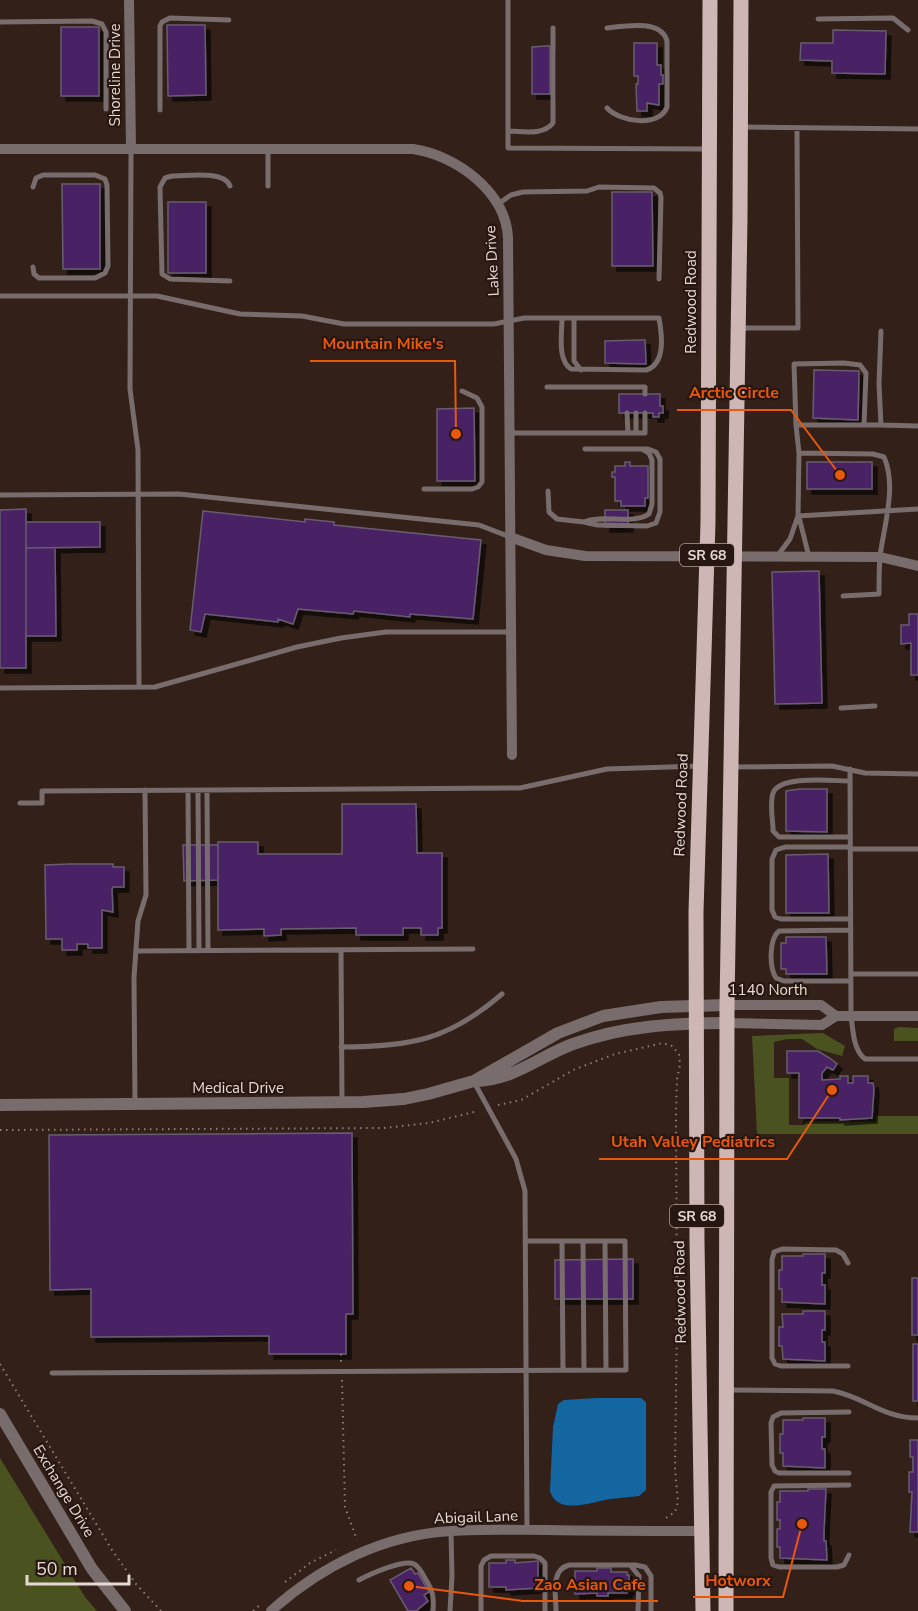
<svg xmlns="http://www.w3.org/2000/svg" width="918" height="1611" font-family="'Nunito Sans',sans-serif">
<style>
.green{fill:#4a531f}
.water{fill:#1366a0}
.building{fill:#4a2065;stroke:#675d6f;stroke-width:1.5;filter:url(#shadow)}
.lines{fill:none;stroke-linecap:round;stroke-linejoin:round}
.path{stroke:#8f7f79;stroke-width:2;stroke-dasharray:1.5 4.5;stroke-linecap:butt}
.service{stroke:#786d6c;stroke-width:5}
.minor{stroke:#786d6c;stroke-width:10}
.tertiary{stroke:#786d6c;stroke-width:12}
.primary{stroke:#cdb6b3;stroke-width:15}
.labels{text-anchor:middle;stroke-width:4.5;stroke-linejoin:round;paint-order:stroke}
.shield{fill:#281710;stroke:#ad9f99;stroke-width:1.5}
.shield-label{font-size:14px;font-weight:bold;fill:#e6d9d4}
.street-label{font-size:15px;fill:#e6d9d4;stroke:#281710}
.leader{fill:none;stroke:#e8590c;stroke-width:2}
.callout-dot{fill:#e8590c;stroke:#281710;stroke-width:2}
.callout-label{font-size:16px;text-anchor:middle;font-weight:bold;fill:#e8590c;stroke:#281710;stroke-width:4.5;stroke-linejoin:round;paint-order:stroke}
</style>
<defs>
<filter id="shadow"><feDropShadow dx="5" dy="5" stdDeviation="0" flood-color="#0009"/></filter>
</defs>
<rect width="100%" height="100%" fill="#322019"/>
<path class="green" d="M899,1027L918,1028V1041H894V1029Z
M823,1033L845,1046L842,1056L817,1049L802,1039H787L774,1042V1078H789V1125H805V1121L876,1122V1116H918V1134H757L752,1036Z
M0,1458L85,1597L97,1611H0Z"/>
<path class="water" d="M596,1398H641L646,1402V1490L639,1496C630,1497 620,1498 610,1499C592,1502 557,1516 550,1491L553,1427L558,1404L564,1400Z"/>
<path class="building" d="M167,25H205L206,95L168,96Z
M61,27H99V96H61Z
M833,30L886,31L885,74L832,73V61L800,60L801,43H833Z
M634,43H657V65H661V75H663V84H659V105L647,103V111H637L636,84H638V76H634Z
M546,46H550V94H532V47Z
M62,184H100V269H63Z
M612,192H652L653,266H612Z
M168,202H206V273H168Z
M640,340H645L646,364L605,363V341Z
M814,370L859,371L858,420L813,418Z
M619,394H660V406H663V413H659V417H653V413H619Z
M474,408L475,481H437V409Z
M625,462H630V466H648V498H645V506H621V501H615V477H612V472H615V466H625Z
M807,462H872V489H807Z
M26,509V668H0V510Z
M605,510H628V527H605Z
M203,511L305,522V519L334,522V525L481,540L473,619L410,614V617L354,611L353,614L298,609L293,624L278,619V622L205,614L201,632L190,630Z
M26,522H100V547L26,548Z
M26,548H55L56,636H26Z
M819,571L822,703L775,704L772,572Z
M909,614H918V675H911V643L901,644V625H909Z
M800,789H827V832L786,831V791Z
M342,804H416L417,853H442V928H438V935H421V928H403V935H356V928L281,929V935L264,936V929L218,930V842H258V854H342Z
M183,845H218V880L184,881Z
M828,854L829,913H786V855Z
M70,864H113V867H124V887H113L112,889L113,912L102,910V948H88V944H77V950H62V939H46L45,865Z
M786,937H826L827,974H786V969H781V943H786Z
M787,1051H818L831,1059L837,1064L833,1070L827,1067L822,1073V1080L840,1079V1076H848V1083H853V1076H868V1083H873L874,1089L872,1118L840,1120V1118H799V1073H787Z
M352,1133L353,1314H346V1354H269V1336L91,1337V1289L50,1290L49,1135Z
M803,1254H825V1273H822V1285H825V1304L782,1302V1289H779V1270H782V1256H803Z
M633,1259V1299H555V1260Z
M912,1278H918V1335H912Z
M803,1311H825V1330H822V1342H825V1361L783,1359L782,1346H779V1327H783L782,1314H803Z
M913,1344H918V1401H913Z
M803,1418H825V1437H822V1449H825V1468L783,1466V1453H780V1434H783V1420H803Z
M910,1440H918V1532H910L912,1492H909V1472H913V1457H910Z
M808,1489H826L824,1531V1541H826L827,1560L780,1558V1547H777V1529H780V1520H777V1502H780V1491H808Z
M506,1560H515V1563L538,1561V1588L506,1590V1587H489V1563H506Z
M411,1568L415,1574L418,1573L429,1592L424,1595L428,1601L416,1611H408L390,1580Z
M597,1568H611V1572H627V1575H629V1590H627V1593H608V1596H597V1593L575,1594V1571H597Z"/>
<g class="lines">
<path class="path" d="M498,1105L521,1100L573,1070L615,1054L663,1043L672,1046L679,1054L680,1065L677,1079L676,1111L677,1317L675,1469L678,1502L675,1512L666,1518
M0,1130L384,1128L429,1123L478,1111
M341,1354V1363
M0,1364L112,1550L136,1584L161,1611
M342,1380L345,1507L357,1540
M285,1582L310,1563L336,1550
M253,1611L261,1604"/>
<path class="service" d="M508,0V148L709,149
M818,19L893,18L908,30
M0,22L92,21L102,24L106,32V109
M607,108C620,122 659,128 667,107V41C661,19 625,26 607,28
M160,110V26L162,22L170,18L229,20
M743,127L918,129
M508,131C522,131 543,136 553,123V28
M268,149V186
M131,150L130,389L138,450L139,687
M230,186C224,170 187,176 172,176L165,178L160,187L162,274L170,279L230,281
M33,187L36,178L43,175H95L105,179L107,185L108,266L105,273L95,278H39L34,274L33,267
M498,204L511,195L523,192L587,191L599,187L654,188L660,193L661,197L659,279
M0,296H157L240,314L302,316L344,324H494L524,318H659C662,335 666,364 646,370L571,369C557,360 562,334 562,318
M574,318V361L581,370
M740,328H798L797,128
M881,331L879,384L881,425L918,426
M547,387H645V394
M627,413L628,433
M636,413V433
M796,425L794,364L844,363L860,365L866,373L864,425
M510,433H645V413
M799,453L873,454L884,457C897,486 884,526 880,556C879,568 879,581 879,594L843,596
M424,489H472L478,487L482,482V407L477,398L462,391
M548,491L549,512L557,519L584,522L597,525L647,526L656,523L660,512V459L656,452L648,449H585
M0,495L179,494L479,525L510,537
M798,516L918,509
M799,517L809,557
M584,522C603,514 633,525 649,514L652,504V460L649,453L642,449
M778,555L790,539L798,516L799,453L796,425H881
M0,688L155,687L297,647L341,638L386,632H511
M841,708L875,706
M731,767L832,766L865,773L918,774
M850,769L851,1016C853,1029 853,1050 865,1059H918
M850,781C832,781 780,775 773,793C770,803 772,817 773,827V831L779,837H850
M188,790L189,951
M198,790L199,951
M207,790L208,951
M20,803H42V791L520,788L607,769L700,766
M850,847H785L776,850L772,859V910L775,917L781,919H850
M850,849H918
M851,930L779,931C769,939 769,967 776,978L784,981H851
M341,950L342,1102
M137,951L473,949
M851,974H918
M341,1047C410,1047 449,1040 502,994
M474,1082L516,1159L525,1191L527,1530
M135,1104L134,977L138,921L146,895L145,790
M562,1241L563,1370
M583,1241L584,1370
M605,1241L606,1370
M848,1263L843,1254L836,1250L782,1249L774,1252L772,1260V1358L775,1364L781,1366H848
M52,1373L626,1370L625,1241H525
M728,1390L833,1391C865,1397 882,1418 918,1418
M849,1412L781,1413L773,1417L771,1423L772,1465L775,1471L779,1473H849
M849,1485L774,1486L771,1492V1558L773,1565L779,1567H837L844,1565L849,1555
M631,1566L639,1576L638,1611
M359,1580C370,1574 404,1559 414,1564C420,1567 423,1575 426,1580C433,1591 434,1597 433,1611
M450,1611L452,1576L451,1532
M481,1611V1566L484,1560L491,1556H534L540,1558L545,1563V1611
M556,1611C556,1595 550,1570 569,1565H635L645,1567L651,1576V1611"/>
<path class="minor" d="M129,0L131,149
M0,149H413C456,155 506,192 508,238L512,755
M510,537L546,550L585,556L880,557L918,566
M727,1005H821L836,1016
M727,1023L822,1025L836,1016H918
M271,1611C321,1566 383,1535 451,1531C483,1529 515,1530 547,1530C599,1531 651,1531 702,1531"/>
<path class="tertiary" d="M475,1081C512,1081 540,1056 573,1044C623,1026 674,1023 727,1023
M0,1105L363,1102L404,1099L428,1094L474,1081L558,1033L603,1016L661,1007L727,1005
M0,1414L92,1569L125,1611"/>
<path class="primary" d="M703,1611L697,1241L696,912L708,522L710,0
M726,1611L727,1005L740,219L741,0"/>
</g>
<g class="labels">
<g class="shield">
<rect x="680" y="544" width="54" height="22" rx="4.5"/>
<rect x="670" y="1205" width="54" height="22" rx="4.5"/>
</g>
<g class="shield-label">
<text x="707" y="560">SR 68</text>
<text x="697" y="1221">SR 68</text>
</g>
<g class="street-label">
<text transform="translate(115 75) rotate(-90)" y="5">Shoreline Drive</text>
<text transform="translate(492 261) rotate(-93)" y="5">Lake Drive</text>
<text transform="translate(691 302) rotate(-90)" y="5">Redwood Road</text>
<text transform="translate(681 805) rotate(-88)" y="5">Redwood Road</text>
<text x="768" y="995">1140 North</text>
<text x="238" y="1093">Medical Drive</text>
<text transform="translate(680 1292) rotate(-91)" y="5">Redwood Road</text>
<text transform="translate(64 1491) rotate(59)" y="5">Exchange Drive</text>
<text transform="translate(476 1517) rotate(-2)" y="5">Abigail Lane</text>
</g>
</g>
<path class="leader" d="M456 434L455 361H310M840 475L791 410H677M832 1090L787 1159H599M802 1524L783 1597H693M409 1586L523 1601H658"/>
<g class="callout-dot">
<circle cx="456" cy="434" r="6"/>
<circle cx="840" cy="475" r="6"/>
<circle cx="832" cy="1090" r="6"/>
<circle cx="802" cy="1524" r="6"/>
<circle cx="409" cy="1586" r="6"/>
</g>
<g class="callout-label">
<text x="383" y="349">Mountain Mike's</text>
<text x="734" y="398">Arctic Circle</text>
<text x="693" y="1147">Utah Valley Pediatrics</text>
<text x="738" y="1586">Hotworx</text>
<text x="590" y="1590">Zao Asian Cafe</text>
</g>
<path d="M27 1575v9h102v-9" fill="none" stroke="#e6d9d4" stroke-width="3"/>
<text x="36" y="1575" font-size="18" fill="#e6d9d4" stroke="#281710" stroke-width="4.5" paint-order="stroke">50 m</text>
</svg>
